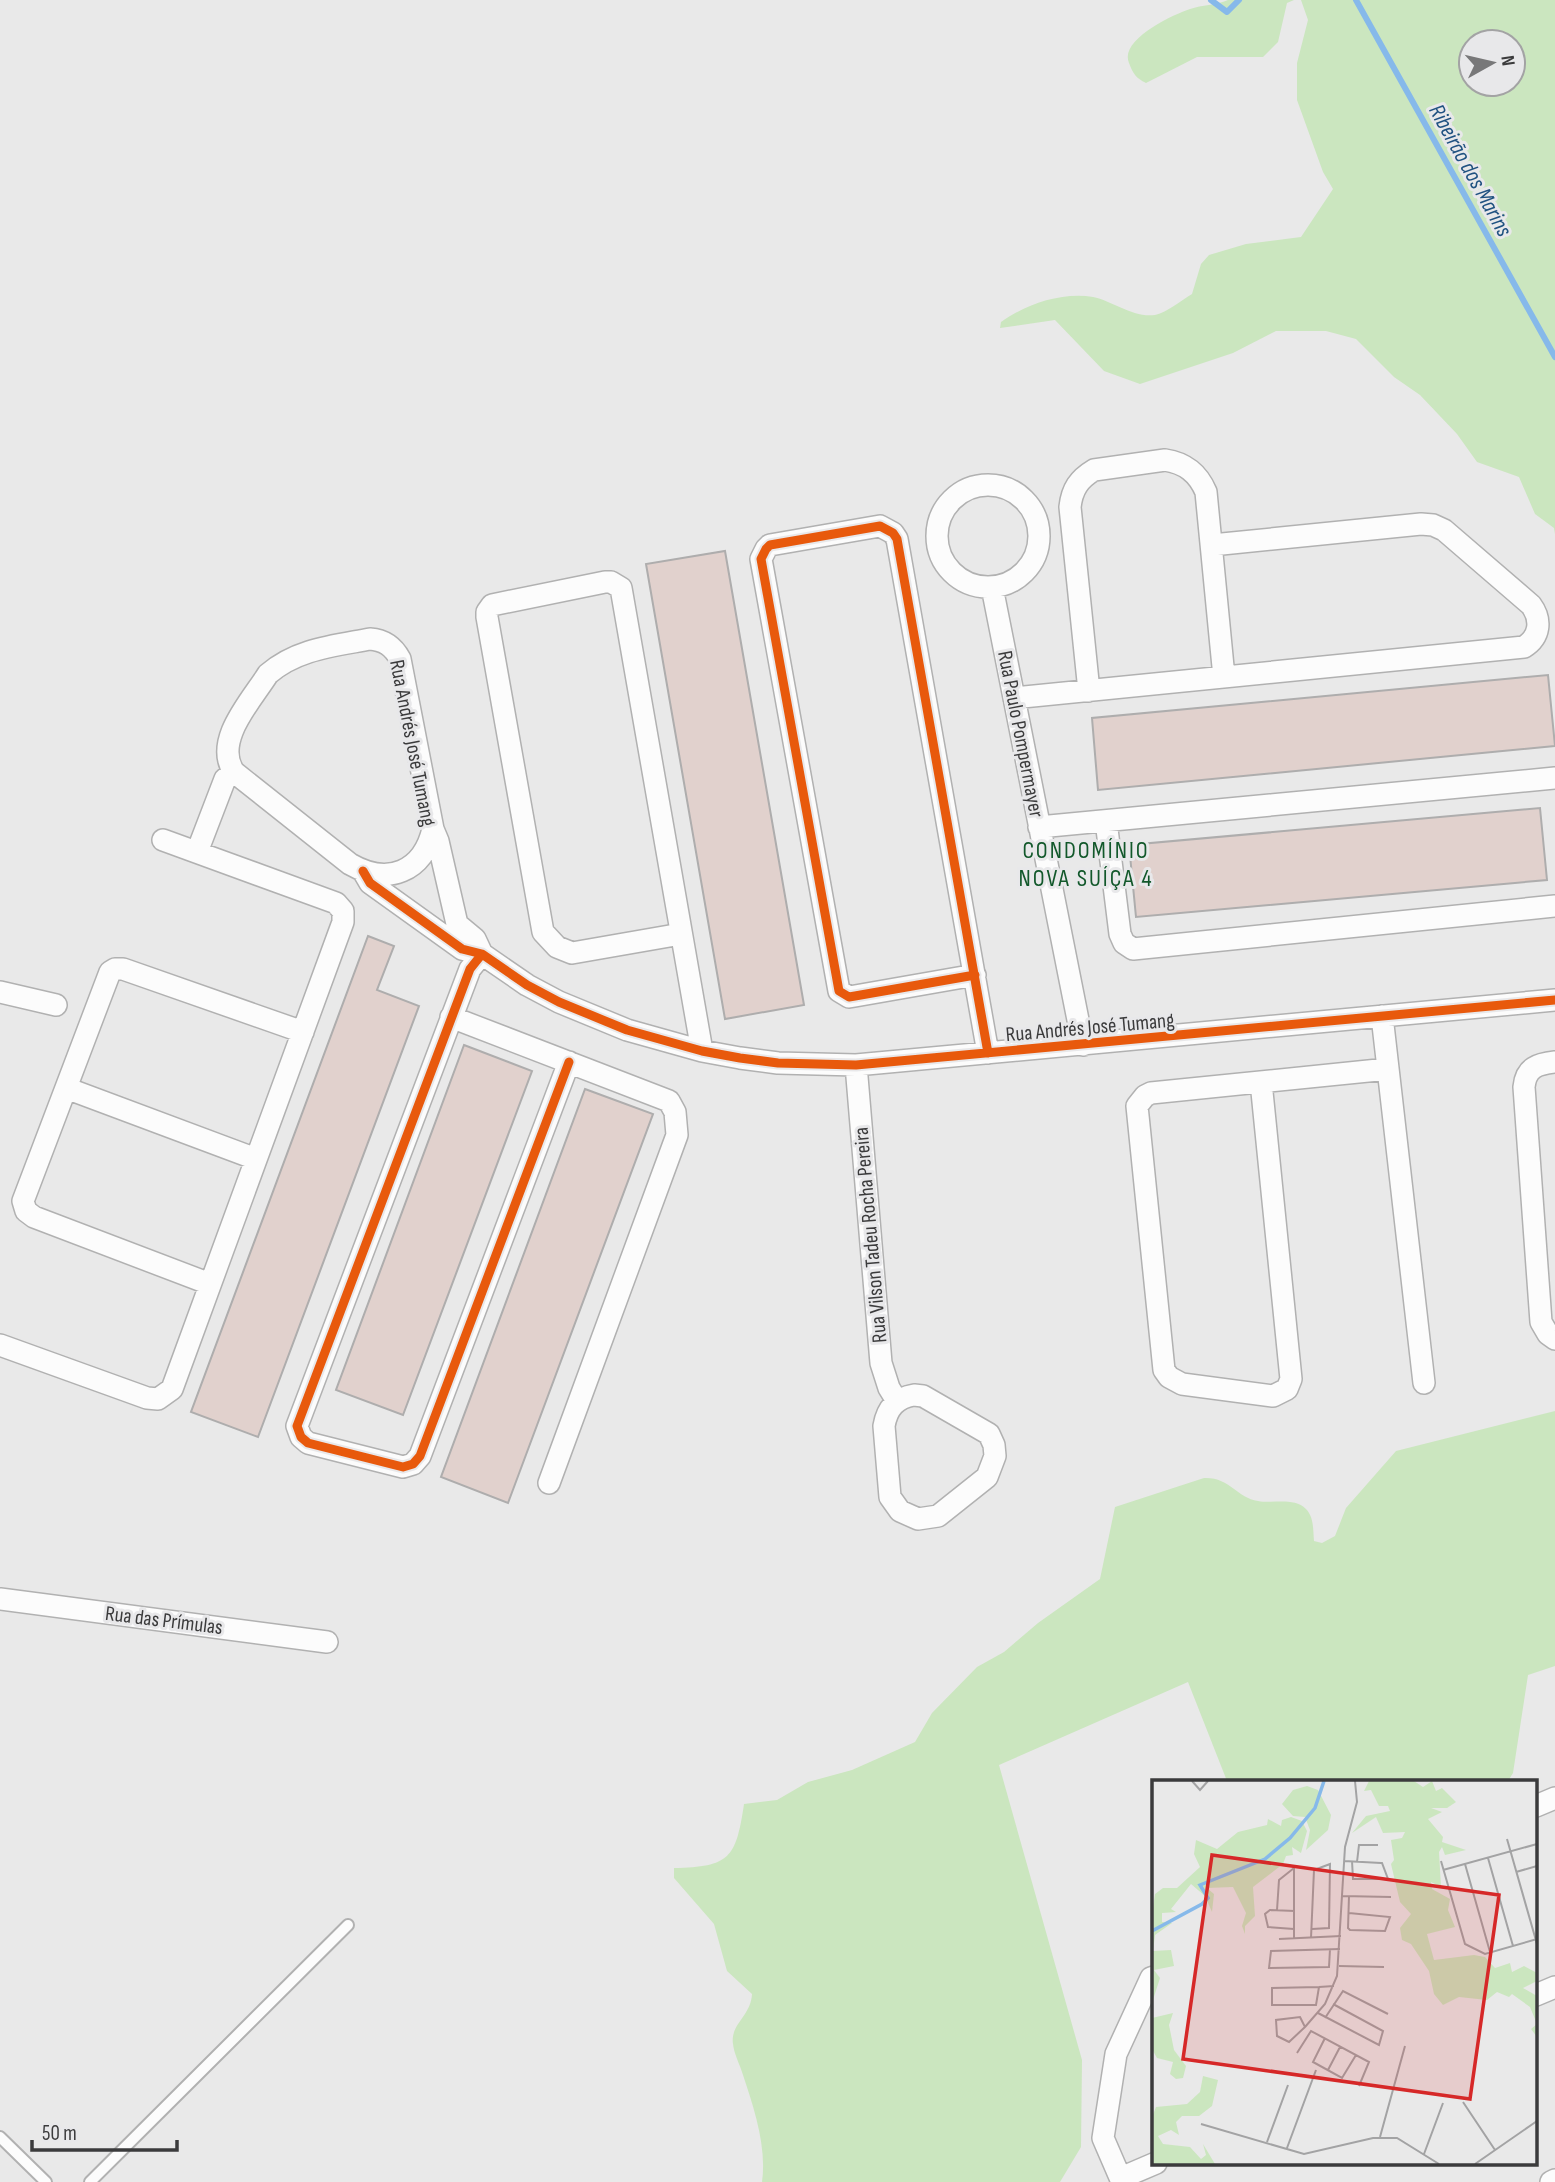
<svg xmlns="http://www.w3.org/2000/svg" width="1555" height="2182" font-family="'Sofia Sans Condensed',sans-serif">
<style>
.green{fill:#cbe6bf;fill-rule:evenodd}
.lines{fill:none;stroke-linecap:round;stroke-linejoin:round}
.stream{stroke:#86b9ea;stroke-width:6}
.building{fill:#e1d1cd;stroke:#aeadad;stroke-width:2}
.lane-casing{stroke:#b1b1b1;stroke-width:14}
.street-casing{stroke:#b1b1b1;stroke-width:24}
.lane{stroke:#fcfcfc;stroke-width:10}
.street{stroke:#fcfcfc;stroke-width:21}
.cycleway-casing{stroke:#e8e8ea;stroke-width:13}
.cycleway{stroke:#e8590c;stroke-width:9}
.labels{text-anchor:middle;stroke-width:6;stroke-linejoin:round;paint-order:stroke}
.street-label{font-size:21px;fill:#3b3b3c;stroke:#e8e8ea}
.water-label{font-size:23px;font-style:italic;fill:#205281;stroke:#e8e8ea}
.quarter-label{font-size:24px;letter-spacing:2px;fill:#12582b;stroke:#e8e8ea}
.inset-river{fill:none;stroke:#86b9ea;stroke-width:3.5}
.inset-road{fill:none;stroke:#a3a3a4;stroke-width:2}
.view{fill:#d62828;fill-opacity:0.15;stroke:#d62828;stroke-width:3.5}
.inset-edge{fill:none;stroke:#3b3b3c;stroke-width:3.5}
</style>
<rect width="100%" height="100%" fill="#e9e9e9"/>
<path class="green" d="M1228,0H1294L1287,3L1278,42L1263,57H1197L1146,83C1136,78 1133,74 1129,63C1119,40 1172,15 1190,9C1202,5 1216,5 1228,0Z
M1301,0H1555V534L1554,528L1535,514L1519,477L1477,462L1457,434L1420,395L1394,377L1356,339L1326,331H1276L1233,353L1140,384L1104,371L1055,320L1000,328L1001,322C1026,304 1062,292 1093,297C1113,301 1133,318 1155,315C1166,313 1182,300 1192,294L1201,264L1209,255L1246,244L1301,237L1333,189L1323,172L1297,100V63L1308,20ZM1513,42V84H1471V42Z
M1555,1411V1666L1528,1675L1513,1773L1508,1781H1227L1188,1682L999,1765L1082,2060L1081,2147L1060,2182H762C767,2147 754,2108 743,2075C740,2065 734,2054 733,2044C730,2024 751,2016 752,1994L727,1971L714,1924L674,1878V1868C730,1867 736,1858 744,1804L777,1800L808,1782L852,1770L915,1742L932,1713L977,1667L1004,1652L1038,1623L1100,1579L1115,1507L1204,1478C1230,1477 1237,1498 1258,1501C1273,1504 1294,1497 1306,1509C1314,1517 1313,1530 1314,1541L1322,1543L1335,1536L1346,1508L1396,1451Z"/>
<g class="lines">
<path class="stream" d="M1211,0L1227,12L1239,0
M1356,0L1555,357"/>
</g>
<path class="building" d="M725,551L804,1005L725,1019L646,564Z
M1548,675L1555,746L1098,790L1092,718Z
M1540,808L1547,880L1136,917L1129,845Z
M368,936L394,946L377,990L419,1006L258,1437L191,1412Z
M464,1045L532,1071L403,1415L336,1390Z
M585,1089L653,1114L508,1503L441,1477Z"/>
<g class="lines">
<defs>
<path id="lane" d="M0,2137L46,2182
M90,2182L348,1925"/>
<path id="street" d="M937 536a51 51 0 1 1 102 0a51 51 0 1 1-102 0Z
M992,587L1083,1045
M370,639C384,640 393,646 400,659L433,829C423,872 388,886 350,864L234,772C213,741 251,701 268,674C297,649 333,646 370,639Z
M1089,691L1070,507C1072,489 1079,479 1094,470L1165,460C1185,463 1198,473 1206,492L1224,677
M1014,698L1524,647C1540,637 1542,620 1531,605L1444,530L1433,525L1421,524L1212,545
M1106,821L1120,934L1124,943L1133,949L1555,906
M1039,827L1555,778
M433,829L438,841L457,924L475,939L482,954
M197,852L225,779L234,772
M363,871L370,883L462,949L482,954L527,985L559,1002L627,1030L702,1051L740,1058L778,1063L856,1065L1555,1000
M681,934L572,953L557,947L543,932L487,617V612L492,605L605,582H611L621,588L702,1051
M482,954L470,969L297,1426L301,1437L308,1443L403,1467L413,1464L420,1456L569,1062
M975,975L855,996L849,997L839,991L761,559L766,549L770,545L880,526L893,533L897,539L988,1053
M0,992L56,1005
M1382,1016L1424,1383
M451,1017L669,1101L675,1112L677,1135L549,1483
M1555,1062C1538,1064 1526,1067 1524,1087L1541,1322L1548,1334L1555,1339
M856,1065L881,1363L889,1388L897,1401
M1261,1082L1291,1379L1287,1389L1273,1396L1182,1384L1169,1377L1164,1370L1137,1106L1145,1096L1151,1093L1388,1069
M66,1088L256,1159
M210,1284L34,1217L26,1211L23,1201L110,972L115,969H123L303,1032
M0,1345L147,1398L158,1399L172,1389L343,922V911L336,903L163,840
M914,1395L923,1396L989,1434L994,1445L995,1456L987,1477L938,1516L918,1519L900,1511L890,1497L884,1426C887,1408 896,1398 914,1395Z
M0,1599L327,1642
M1536,1806L1555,1798
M1536,1995L1555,1987
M1121,2178L1156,2163
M1122,2182L1103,2138L1116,2054L1151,1978L1154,1977
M1551,2182L1555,2180"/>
</defs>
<use href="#lane" class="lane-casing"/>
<use href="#street" class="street-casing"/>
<use href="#lane" class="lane"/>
<use href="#street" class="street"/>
<defs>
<path id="cycleway" d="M363,871L370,883L462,949L482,954L527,985L559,1002L627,1030L702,1051L740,1058L778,1063L856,1065L1555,1000
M482,954L470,969L297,1426L301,1437L308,1443L403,1467L413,1464L420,1456L569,1062
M975,975L855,996L849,997L839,991L761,559L766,549L770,545L880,526L893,533L897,539L988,1053"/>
</defs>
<use href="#cycleway" class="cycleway-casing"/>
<use href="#cycleway" class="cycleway"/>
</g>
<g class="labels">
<g class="street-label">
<text transform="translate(1021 734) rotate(79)" y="7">Rua Paulo Pompermayer</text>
<text transform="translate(413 743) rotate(79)" y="7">Rua Andrés José Tumang</text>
<text transform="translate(1090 1027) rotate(-5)" y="7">Rua Andrés José Tumang</text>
<text transform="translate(870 1235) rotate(-95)" y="7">Rua Vilson Tadeu Rocha Pereira</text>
<text transform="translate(164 1620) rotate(7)" y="7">Rua das Prímulas</text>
</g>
<g class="water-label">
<text transform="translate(1471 170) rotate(61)" y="8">Ribeirão dos Marins</text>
</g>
<g class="quarter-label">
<text x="1086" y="858">CONDOMÍNIO<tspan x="1086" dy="28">NOVA SUÍÇA 4</tspan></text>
</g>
</g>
<g transform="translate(1152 1780)">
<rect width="385" height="385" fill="#e9e9e9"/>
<path d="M217,1H262L271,7L280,1L284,11L290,8L304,22L295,28H279L290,32L276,39L291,57L290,62L314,70L293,75L290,67L287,72L289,107L279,102L280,109L298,119L296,130L303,147L275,154L282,180L322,175L333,177L343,188L358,183L360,192L372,186L385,193V201L371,208L385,216V257L379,249L385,244L378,227L360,214L357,217L345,212L335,220L307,217L291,225L282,214L277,191L259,164L250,160L248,148L259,134L248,122L239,84L242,80L239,60L250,58L253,52L231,53L224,37L200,53L214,36L238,31L236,26H227L219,10L212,11ZM155,6L166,10L179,35L176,50L154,70L158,50L153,37L141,36L130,24L141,10ZM139,37L150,41L155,51L149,73L140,67L141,75L134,76L131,84L101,107L103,136L93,146V154L90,146L94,133L81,107L55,108L62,114L60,132L53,116L39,104L19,129L24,132L10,133V142L20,143L3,155L1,171L19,170L22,186L2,190L8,198L0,223V134L3,114L11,108H25L48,87L42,74L44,60L65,69L86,52L115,45L116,39L129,46L130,40ZM21,233L17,245L22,270L34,286L31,298L24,299L18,294L21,282L5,278L0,269V238ZM51,296L66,300L60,326L47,336H30L24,342L27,355L19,350L6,356L11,364L38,367L49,379L54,375L51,364L63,384H0V337L4,327L35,324L48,312Z" fill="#cbe6bf"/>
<path class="inset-river" d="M0,151L50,124L56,118L48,105L113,79L138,58L163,28L172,1"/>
<path class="inset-road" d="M40,1L48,10L56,1M355,59L385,164M336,78L361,166M192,81L229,83H230L236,99H201L200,81M289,81L313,164L333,174L385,159M205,82L207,65H226M313,84L338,172M291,90L385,64M364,92L385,86M190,116L239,117M125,130L127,100L142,88V159M197,133L238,137L233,151L198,150L196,148L197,116M142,149L116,147L113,134L118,130L143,131M159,158L162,90L178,84L177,148L160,149M127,159L189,156M178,169L177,187L117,188L119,171L188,169M187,186L232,187M167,207L164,225H120V208L167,207L182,206M166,233L227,265L231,251L181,224M148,237L153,247L137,262L125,256L124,240ZM173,238L191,211L236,234M153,247L173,224L185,196L193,67L205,22L203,1M173,258L161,282L190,298L204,275M145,273L159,251L217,282L207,306M176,290L188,267M311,322L343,370M49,344L152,374L221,358H245L287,384M228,357L253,266M115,362L136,305M135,368L164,290M272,374L291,323M323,384L385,341"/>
<path class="view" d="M60,75L347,115L318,319L31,279Z"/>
<rect width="385" height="385" class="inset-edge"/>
</g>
<g transform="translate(1492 63) rotate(82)"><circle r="33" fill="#e8e8ea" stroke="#a3a3a4" stroke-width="2"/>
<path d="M0-5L12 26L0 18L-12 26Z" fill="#787879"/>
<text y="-10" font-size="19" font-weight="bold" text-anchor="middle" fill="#3b3b3c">N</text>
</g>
<path d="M32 2140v10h145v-10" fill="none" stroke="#3b3b3c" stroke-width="3.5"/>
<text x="42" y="2140" font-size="21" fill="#3b3b3c" stroke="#e8e8ea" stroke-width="5" paint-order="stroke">50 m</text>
</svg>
